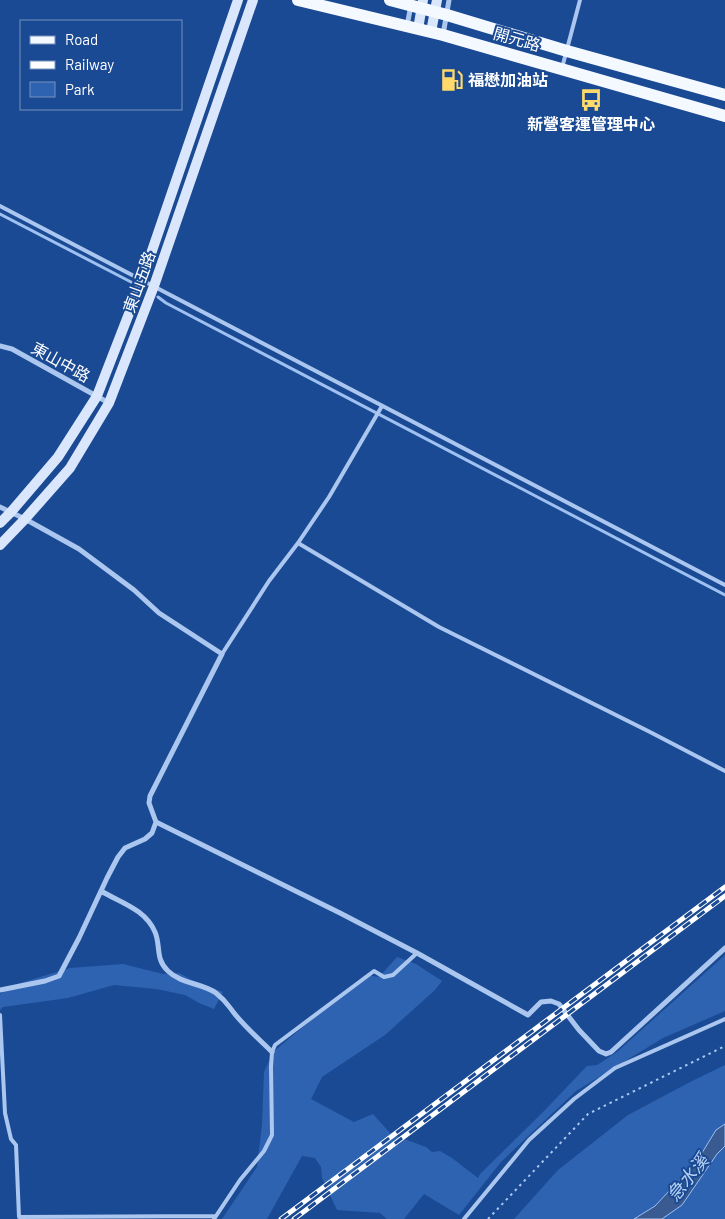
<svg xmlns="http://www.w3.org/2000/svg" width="725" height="1219" font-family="Barlow,'Noto Sans TC',sans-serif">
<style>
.green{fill:#2e63b2}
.water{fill:#395b91;stroke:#9ec1f1}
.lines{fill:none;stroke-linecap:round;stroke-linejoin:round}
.stream{stroke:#9ec1f1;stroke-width:3}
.path{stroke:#abc7ef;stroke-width:2;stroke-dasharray:2.5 4;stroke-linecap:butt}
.lane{stroke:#abc7ef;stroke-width:4}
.street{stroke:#abc7ef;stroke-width:5}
.secondary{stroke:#d9e6fb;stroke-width:10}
.primary{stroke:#f4f8ff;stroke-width:12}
.rail-casing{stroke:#fff;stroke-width:5}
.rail{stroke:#1a4a93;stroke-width:3;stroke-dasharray:9;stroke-linecap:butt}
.labels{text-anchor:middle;stroke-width:4;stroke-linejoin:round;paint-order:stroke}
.street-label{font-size:16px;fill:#fff;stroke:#1a4a93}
.poi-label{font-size:16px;font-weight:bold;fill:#fff;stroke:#1a4a93;text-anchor:start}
.water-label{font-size:18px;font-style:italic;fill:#b7d2f6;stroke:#1a4a93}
</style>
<rect width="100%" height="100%" fill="#1a4a93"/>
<path class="green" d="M725,955V1011L663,1038L576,1091L501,1162L459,1215L424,1194L404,1219H387L380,1213L337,1210L322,1178L321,1167L315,1158L302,1156L267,1219H222L257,1167L262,1125L264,1072L273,1052L365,975L379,977L397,957L416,964L442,981L435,990L385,1035L322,1077L311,1099L354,1122L373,1114L391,1134L426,1147L432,1152L440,1151L452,1158L478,1178L480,1174L544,1111L587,1066L597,1065L617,1052Z
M123,964L163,974L179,973L200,984L223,992L214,1009L199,1003L185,995L156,989L114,985L68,998L3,1007L0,1010V994L14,985L70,968Z
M725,1065V1124L716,1130L697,1161L655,1206L634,1219H514L558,1170L628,1115L690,1082Z
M725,1146V1219H662L682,1205L717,1154Z"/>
<path class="water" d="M725,1124V1146L717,1154L682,1205L662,1219H634L655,1206L697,1161L716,1130Z"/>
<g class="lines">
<path class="stream" d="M0,214L131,282
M158,297L166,303L725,595"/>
<path class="path" d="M488,1219L588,1114L725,1046"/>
<path class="lane" d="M562,68L580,0
M0,206L725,585
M298,543L439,627L650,732L725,771
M222,654L269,581L298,543L329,497L382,406
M0,1015L5,1113L11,1139L16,1145L19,1217L216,1216
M214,1219L240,1180L264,1151L272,1135L271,1067L272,1052L275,1045L374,971L384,977L393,975L417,953
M464,1219L529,1140L574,1099L615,1068L725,1019"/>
<path class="street" d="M407,26L411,5
M443,35L449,0
M0,346L12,349L109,403
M0,507L25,519L79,549L134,590L159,613L222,654L150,796L149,803L156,822L340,913L417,953L528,1015L541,1002L551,1001L559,1004L579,1030L599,1051L606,1054L611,1052L725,948
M101,891C121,903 145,909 155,932C161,946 155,959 168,971C181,984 202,983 216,993C226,1001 227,1004 234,1013C245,1027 259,1039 272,1052
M0,990L45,981L59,976L79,938L107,878L118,857L125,848L145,839L152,833L156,822"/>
<path class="secondary" d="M418,29L423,0
M431,32L437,0
M0,523L11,512L58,457L97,396L142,280L238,0
M0,545L25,519L70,468L109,403L154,286L253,0"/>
<path class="primary" d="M298,0L443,35L725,116
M390,0L447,15L567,51L725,95"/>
<defs>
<path id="rail" d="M281,1219L725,887
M294,1219L725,896"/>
</defs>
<use href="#rail" class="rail-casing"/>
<use href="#rail" class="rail"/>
</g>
<defs>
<symbol id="fuel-bare" viewBox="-9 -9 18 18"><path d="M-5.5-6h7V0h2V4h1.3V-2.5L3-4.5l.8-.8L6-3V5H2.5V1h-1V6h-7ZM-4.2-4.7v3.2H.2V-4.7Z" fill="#ffda6a" stroke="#1a4a93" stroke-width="2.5" paint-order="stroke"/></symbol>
<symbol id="bus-bare" viewBox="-9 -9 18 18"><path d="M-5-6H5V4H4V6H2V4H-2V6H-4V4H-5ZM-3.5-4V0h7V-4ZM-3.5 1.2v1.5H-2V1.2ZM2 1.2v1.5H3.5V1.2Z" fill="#ffda6a" stroke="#1a4a93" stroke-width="2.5" paint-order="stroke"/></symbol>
</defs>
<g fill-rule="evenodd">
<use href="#fuel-bare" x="436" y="64" width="32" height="32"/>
<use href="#bus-bare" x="575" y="84" width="32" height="32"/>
</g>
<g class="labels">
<g class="street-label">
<text transform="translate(517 39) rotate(16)" y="6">開元路</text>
<text transform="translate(139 282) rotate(-70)" y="6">東山五路</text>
<text transform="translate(61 362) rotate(29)" y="6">東山中路</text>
</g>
<g class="poi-label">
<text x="468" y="86">福懋加油站</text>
<text x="591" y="130" text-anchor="middle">新營客運管理中心</text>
</g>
<g class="water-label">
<text transform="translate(688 1178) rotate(-51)" y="6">急水溪</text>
</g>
</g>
<rect x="20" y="20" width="162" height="90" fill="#1a4a93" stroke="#7692be"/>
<rect x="30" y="36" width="25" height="8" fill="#f4f8ff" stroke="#7692be"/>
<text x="65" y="45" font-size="15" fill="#ffffff">Road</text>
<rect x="30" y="61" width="25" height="8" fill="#ffffff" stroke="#7692be"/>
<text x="65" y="70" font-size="15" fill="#ffffff">Railway</text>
<rect x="30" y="82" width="25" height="15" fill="#2e63b2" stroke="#7692be"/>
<text x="65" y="95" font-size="15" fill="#ffffff">Park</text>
</svg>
